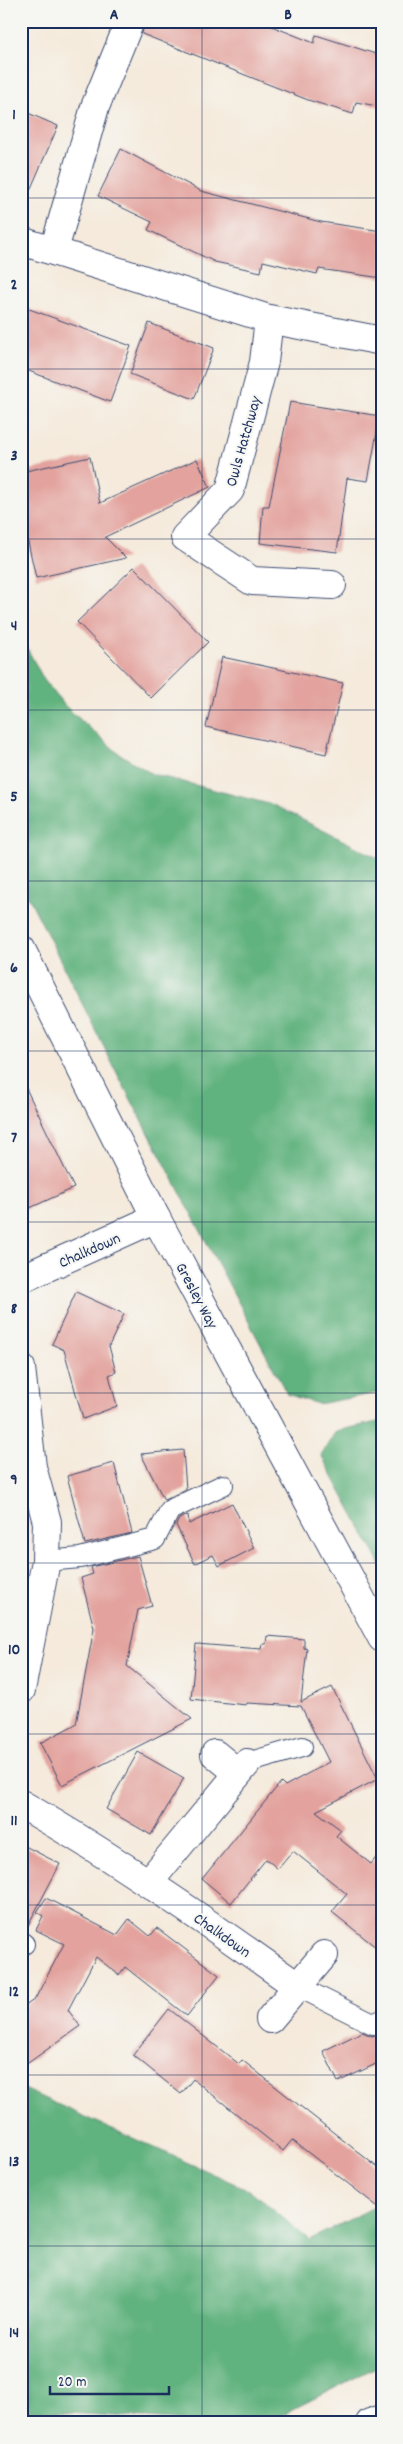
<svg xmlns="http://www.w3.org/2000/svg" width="403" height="2444" font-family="Dekko,sans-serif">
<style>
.forest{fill:#60b27e;stroke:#3e706e}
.building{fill:#e3a29d}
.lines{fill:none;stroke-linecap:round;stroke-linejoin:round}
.lane-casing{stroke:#3c4b71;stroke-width:22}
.street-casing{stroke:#3c4b71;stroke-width:30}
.secondary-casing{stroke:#3c4b71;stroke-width:30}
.lane{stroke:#fff;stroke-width:20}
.street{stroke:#fff;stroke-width:28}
.secondary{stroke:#fff;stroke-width:28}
.grid{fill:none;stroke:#1b2f5e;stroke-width:1;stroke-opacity:0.55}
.labels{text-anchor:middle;stroke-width:4;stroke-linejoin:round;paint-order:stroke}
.street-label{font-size:16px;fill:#1b2f5e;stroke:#f6f6f2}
.neatline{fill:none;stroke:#1b2f5e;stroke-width:2}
.grid-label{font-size:16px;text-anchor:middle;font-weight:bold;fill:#1b2f5e}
</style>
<rect width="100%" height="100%" fill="#f6f6f2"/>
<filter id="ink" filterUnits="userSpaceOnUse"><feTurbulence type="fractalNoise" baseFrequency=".02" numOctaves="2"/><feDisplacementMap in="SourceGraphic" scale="10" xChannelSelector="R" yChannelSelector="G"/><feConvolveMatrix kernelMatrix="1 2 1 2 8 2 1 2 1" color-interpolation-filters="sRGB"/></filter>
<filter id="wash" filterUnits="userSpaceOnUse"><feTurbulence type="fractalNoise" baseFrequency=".0096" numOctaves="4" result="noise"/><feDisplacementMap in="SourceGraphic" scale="20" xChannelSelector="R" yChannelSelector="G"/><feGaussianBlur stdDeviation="1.12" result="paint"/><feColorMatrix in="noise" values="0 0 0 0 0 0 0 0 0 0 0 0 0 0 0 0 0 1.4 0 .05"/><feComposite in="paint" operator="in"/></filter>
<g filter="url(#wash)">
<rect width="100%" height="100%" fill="#f5eadb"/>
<path class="forest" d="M21,637L44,680L65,706L117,752L152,774L273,805L382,860V1392L318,1404L287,1394L119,1077L21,882Z
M382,1421V1567L321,1455L336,1431Z
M21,2088L251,2191L309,2240L382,2203V2364L266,2423H222L21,2410Z"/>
<g id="blocks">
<path class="building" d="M145,21H259L314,43L316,35L382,56V107L356,102L353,114L308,100L142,34Z
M21,110L58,126L21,211Z
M121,149L201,191L321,222L382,231V278L319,269L317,274L263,261L261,272L215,262L148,230L152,222L98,196Z
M21,306L131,346L110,402L21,368Z
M149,323L214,348L194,399L130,374Z
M290,402L380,416L368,481L347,478L337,552L260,543L263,506H269Z
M90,457L100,503L197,459L210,487L105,537L126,558L36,578L21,511V472Z
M134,567L208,642L151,698L77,622Z
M222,657L343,683L326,754L206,727Z
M22,1080L74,1188L21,1212Z
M76,1292L124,1314L109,1346L116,1372L109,1375L117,1406L83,1419L64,1350L52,1344Z
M183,1450L186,1489L164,1500L141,1454Z
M114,1463L132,1533L85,1544L67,1476Z
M232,1503L254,1548L219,1566L213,1555L195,1564L176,1525L179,1519L188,1515L189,1524Z
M138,1556L152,1606L138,1610L127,1666L192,1719L62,1785L40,1743L76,1724L94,1628L81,1578L93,1574L91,1567Z
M267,1636L304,1639V1648L307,1649L301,1702L332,1687L378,1779L316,1811L341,1830L336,1836L371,1864L382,1850V1952L332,1912L347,1894L293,1851L278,1869L266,1859L231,1903L202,1879L281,1782L285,1786L329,1762L301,1706L247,1703L246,1705L191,1699L196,1644L261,1649L262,1644H266Z
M138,1752L184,1778L151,1835L106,1809Z
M21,1844L60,1864L25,1931L21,1930Z
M46,1898L117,1935L129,1919L150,1936L157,1928L219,1975L187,2016L125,1967L119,1975L96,1957L68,2010L80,2026L21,2068V2009L35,1999L64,1944L36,1930L43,1916L37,1912Z
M169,2009L239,2064L242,2060L382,2171V2210L292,2140L283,2151L193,2079L181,2094L133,2055Z
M362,2032L372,2036L382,2033V2061L338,2082L323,2051Z"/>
</g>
</g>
<g filter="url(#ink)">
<use href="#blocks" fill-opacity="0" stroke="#3c4b71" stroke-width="1"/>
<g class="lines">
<defs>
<path id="lane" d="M46,1561L80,1558L155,1539L170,1510L223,1485
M247,1763L302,1747
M21,1942L24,1944
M297,1986L373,2024L382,2020"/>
<path id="street" d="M21,241L269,319L382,341
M54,250L95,107L130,21
M269,319L264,362L230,490L185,537L252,581L332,585
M21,1279L156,1218
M21,1368L32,1467L47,1522L46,1561L21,1690
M215,1754L238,1773
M21,1804C117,1859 207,1922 297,1986
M149,1882L247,1763
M270,2019L324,1955"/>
<path id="secondary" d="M21,949L156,1218L382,1638
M370,2423L382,2419"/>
</defs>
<use href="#lane" class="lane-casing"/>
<use href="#street" class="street-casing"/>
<use href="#secondary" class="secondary-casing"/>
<use href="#lane" class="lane"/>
<use href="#street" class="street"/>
<use href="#secondary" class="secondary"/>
</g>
</g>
<path class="grid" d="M202,21V2423M21,198H382M21,369H382M21,539H382M21,710H382M21,881H382M21,1051H382M21,1222H382M21,1393H382M21,1563H382M21,1734H382M21,1905H382M21,2075H382M21,2246H382"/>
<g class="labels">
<g class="street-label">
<text transform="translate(242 441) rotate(-74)" y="6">Owls Hatchway</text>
<text transform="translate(89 1249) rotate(-24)" y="6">Chalkdown</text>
<text transform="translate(198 1295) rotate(62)" y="6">Gresley Way</text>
<text transform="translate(223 1934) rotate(35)" y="6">Chalkdown</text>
</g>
</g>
<rect width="403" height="2444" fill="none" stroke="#f6f6f2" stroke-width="55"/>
<path d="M50 2386v8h119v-8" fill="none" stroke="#1b2f5e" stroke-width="2.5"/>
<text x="58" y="2386" font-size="15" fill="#1b2f5e" stroke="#f6f6f2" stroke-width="4" paint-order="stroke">20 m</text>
<rect x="28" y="28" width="348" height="2388" class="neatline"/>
<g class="grid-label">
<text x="114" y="19">A</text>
<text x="288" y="19">B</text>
<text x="14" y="119">1</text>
<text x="14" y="289">2</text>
<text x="14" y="460">3</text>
<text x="14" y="630">4</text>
<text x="14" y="801">5</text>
<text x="14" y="972">6</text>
<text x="14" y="1142">7</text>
<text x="14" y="1313">8</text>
<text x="14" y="1484">9</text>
<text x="14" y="1654">10</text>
<text x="14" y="1825">11</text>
<text x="14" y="1996">12</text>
<text x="14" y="2166">13</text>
<text x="14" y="2337">14</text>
</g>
</svg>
